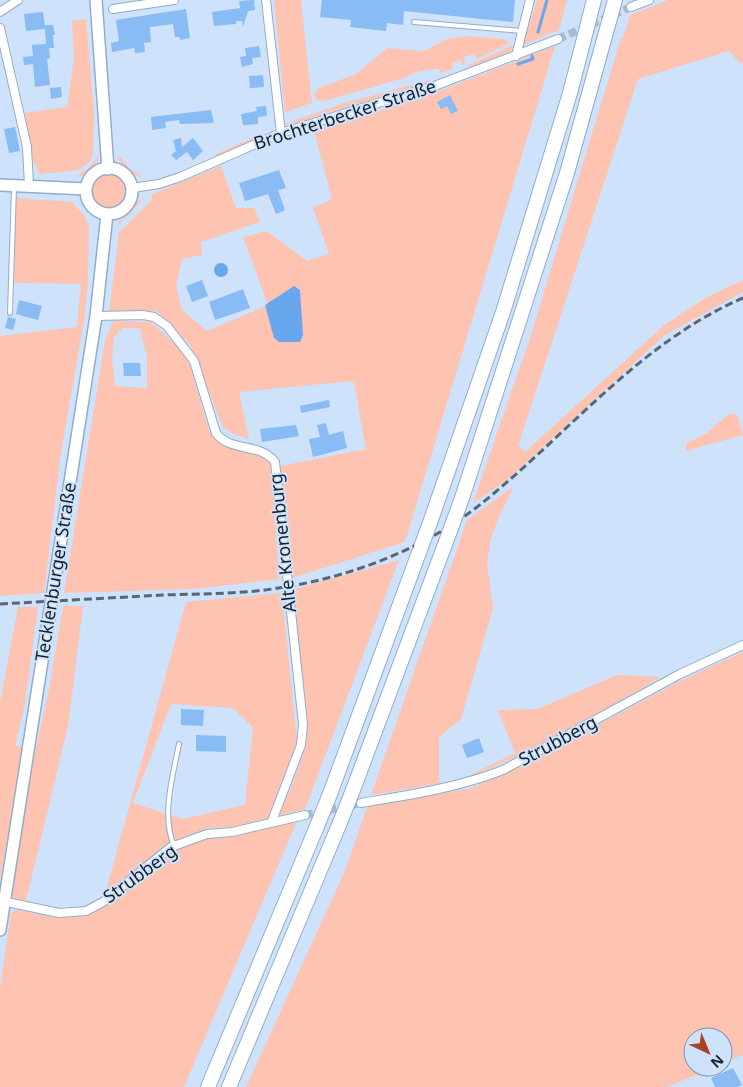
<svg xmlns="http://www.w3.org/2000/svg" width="743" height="1087" font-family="'Noto Sans',sans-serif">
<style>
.green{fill:#fec3b1;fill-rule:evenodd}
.water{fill:#68a7ee}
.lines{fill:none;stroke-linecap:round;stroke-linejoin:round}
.stream{stroke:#68a7ee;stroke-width:3}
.building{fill:#89bbf5}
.street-tunnel{stroke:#a9bbd1;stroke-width:8;stroke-dasharray:8 4;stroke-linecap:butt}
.lane-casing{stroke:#93acc8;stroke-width:6}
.street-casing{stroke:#93acc8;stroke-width:10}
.secondary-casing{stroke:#93acc8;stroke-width:14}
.highway-casing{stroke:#93acc8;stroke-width:16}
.lane{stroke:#fff;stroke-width:4}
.street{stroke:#fff;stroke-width:8}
.secondary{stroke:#fff;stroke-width:11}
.highway{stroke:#fff;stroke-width:14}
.rail{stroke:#596676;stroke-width:3;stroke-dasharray:8 4;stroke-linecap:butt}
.highway-bridge-casing{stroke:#93acc8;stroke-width:16;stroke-linecap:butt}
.highway-bridge{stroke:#fff;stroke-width:14}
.labels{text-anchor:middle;stroke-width:4;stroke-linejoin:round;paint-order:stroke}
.street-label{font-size:18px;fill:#151e29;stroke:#cee2fb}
</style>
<rect width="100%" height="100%" fill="#cee2fb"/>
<path class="green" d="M274,0H301L312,103L285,112Z
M537,0H567L559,30L523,45Z
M668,0H743V62L741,64L729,51L638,79L518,446L525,452L663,326L705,298L743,280V292L665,335L507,480L473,503L531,335L621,38L624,36L630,15Z
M86,19L94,111L93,153L90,161L82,168L73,171L39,174L32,158L25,113L67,107L74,61L72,21Z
M467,36L503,39L510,43L477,59L474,54L464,57L465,64L462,65L460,60L452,64L453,69L440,73L439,69C429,69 415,71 407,77L324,101L317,100L314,94L319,88L356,74L387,48L424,51L447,39Z
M513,45L512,50C497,59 482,64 465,67Z
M555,46L405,542L292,578L280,466L366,449L354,381L239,392L249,439L233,434L223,427L190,345L157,311L109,312L119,233L152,199V194L221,166L236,208H254L260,222L201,242L202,255L182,259L176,286L182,310L207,331L268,305L243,237L267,231L307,261L329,254L313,208L332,199L314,130L429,95Z
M433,79L422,85L326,113L289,126L285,124L341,104Z
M261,134L262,137L215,157L214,155Z
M97,157L99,158C95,169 87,176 75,177L89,168Z
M117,157L121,158L130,169L141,175V178L126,170Z
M92 191a17 17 0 1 1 34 0a17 17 0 1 1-34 0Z
M145,197L120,224L115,227L137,202Z
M16,198L72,202L83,214L89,227L88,283L84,320L60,459L44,593L0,596V336L77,327L81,284L14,283Z
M113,321L151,322L182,351L190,365L209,431L215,436L251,447L253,454L265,458L272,468L279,579L193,589L64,593L105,341ZM123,328H140L147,357V388L115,386L112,360L114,337Z
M734,414L738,417L743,435L685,451L687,443L705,434L728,415Z
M514,486L497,521L490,542L487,564L493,608L461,719L439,737V784L458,781L515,753L498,710L537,709L617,675L660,677L606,711L544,743L468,779L371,795L467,520Z
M399,560L305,809L232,827L208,828L167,845L105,894L186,602L282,593L297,742L276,797L289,794L305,749V699L292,590ZM171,704L233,708L253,728L245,805L182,819L133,803Z
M63,606H83L68,726L26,901L10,897L32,767L49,690Z
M18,607H38L25,703L15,746H23L0,881V703Z
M743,652V1055L723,1063V1037H693V1067H715L667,1087H246L345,871L367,807L472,788L555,748L682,680Z
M290,821L296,823L184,1087H0V988L11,913L16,910L58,918L87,916L106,905L174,851L207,838L232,836Z"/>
<path class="water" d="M214 270a7 7 0 1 1 14 0a7 7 0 1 1-14 0Z
M294,286L300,290L303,335L300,342H279L274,338L265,305Z"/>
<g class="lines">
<path class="stream" d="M538,32L547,0
M518,64L533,59L532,56"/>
</g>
<path class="building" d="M254,0L255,10L248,11L243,27L242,21H236V24L214,26L212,12L240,8L239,1Z
M322,0H515L513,22L404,11L403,25L387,23L386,31L350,27L351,20L320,17Z
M186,9L190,38L180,40V37H175L173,24L150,27L151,42L144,43L145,52L135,53L134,48L112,52L111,43L119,41L116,20Z
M43,12L45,25H53L55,35H53L54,48H49L50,58L47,59L50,85L35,87L33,64L24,65L23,57L33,56L32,45L46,44L45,29L26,31L24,14Z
M259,46L261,57L252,58L253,64L242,67L240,57L246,56L245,48Z
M263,75L264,87L250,88L249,76Z
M61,87L62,97L51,99L50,88Z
M450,95L458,111L451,114L447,106L441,109L437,102Z
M266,106L267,116L258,117V124L243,125L241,114L257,111L256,107Z
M211,110L214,123L180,124L179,120L165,122L166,128L152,130L151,117Z
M15,127L20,151L9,153L4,129Z
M181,138L182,147L193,138L203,151L193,160L187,152L176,160L171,155L176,151L173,140Z
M279,170L286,188L278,190L285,210L276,214L268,194L245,201L239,183Z
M202,280L208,296L192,302L186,286Z
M243,289L250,308L215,320L209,302Z
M19,300L42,306L38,320L16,314Z
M8,317L16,319L13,330L5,328Z
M123,363H140L141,376H124Z
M329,400L330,407L301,413L300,406Z
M326,423L329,435L343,431L347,448L313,457L309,439L320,437L317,425Z
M296,425L299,436L262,442L260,429Z
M181,709L204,710L203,726L181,725Z
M196,735L226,736V752L196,751Z
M479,738L484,752L467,758L462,745Z
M733,1068L742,1085L737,1087H715L711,1078Z"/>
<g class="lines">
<path class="street-tunnel" d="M558,39L631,7
M305,815L361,803"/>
<defs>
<path id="lane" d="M414,22L522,31
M10,313L14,187
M174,846C161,815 173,775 179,744"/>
<path id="street" d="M266,0L281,133
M631,7L649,0
M113,9L174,0
M0,12L18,0
M0,28L27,147L29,185
M516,56L530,0
M132,188L159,184L180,177L281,133L437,85L558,39
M96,316L143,315L154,317L167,326L194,361L216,433C231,453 260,442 275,462L303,724L301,745L272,821
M361,803C409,795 457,788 503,770L680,674L743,645
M2,901L59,913L86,911L103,902L171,847L207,834L232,832L305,815"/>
<path id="secondary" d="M96,0L108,169
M86 191a23 23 0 1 1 46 0a23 23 0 1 1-46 0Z
M0,185L86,189
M0,930L96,316L107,214"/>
<path id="highway" d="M463,495L567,173L615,0
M431,520L503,312L570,93L594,0
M353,790L450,531
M330,794L421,547
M208,1087L315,831
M229,1087L339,825"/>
</defs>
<use href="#lane" class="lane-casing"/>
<use href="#street" class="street-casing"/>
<use href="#secondary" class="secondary-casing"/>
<use href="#highway" class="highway-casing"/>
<use href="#lane" class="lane"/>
<use href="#street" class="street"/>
<use href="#secondary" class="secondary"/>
<use href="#highway" class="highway"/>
<path class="rail" d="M0,604C54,601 109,598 163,595C194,594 225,594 256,591C333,583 415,555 477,507C565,438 638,343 743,298"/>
<defs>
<path id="highway-bridge" d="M450,531L463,495
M421,547L431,520
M339,825L353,790
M315,831L330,794"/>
</defs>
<use href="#highway-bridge" class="highway-bridge-casing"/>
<use href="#highway-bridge" class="highway-bridge"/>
</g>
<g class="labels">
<g class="street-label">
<text transform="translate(345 115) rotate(-18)" y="6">Brochterbecker Straße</text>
<text transform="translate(283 543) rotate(-96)" y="6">Alte Kronenburg</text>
<text transform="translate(56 572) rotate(-81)" y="6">Tecklenburger Straße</text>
<text transform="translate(558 741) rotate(-28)" y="6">Strubberg</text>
<text transform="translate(140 874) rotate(-36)" y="6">Strubberg</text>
</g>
</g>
<g transform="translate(708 1052) rotate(136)"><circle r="24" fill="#cee2fb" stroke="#8494a7"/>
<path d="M0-4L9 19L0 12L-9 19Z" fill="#ab4323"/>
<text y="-8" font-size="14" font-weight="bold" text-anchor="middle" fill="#151e29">N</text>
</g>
</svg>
